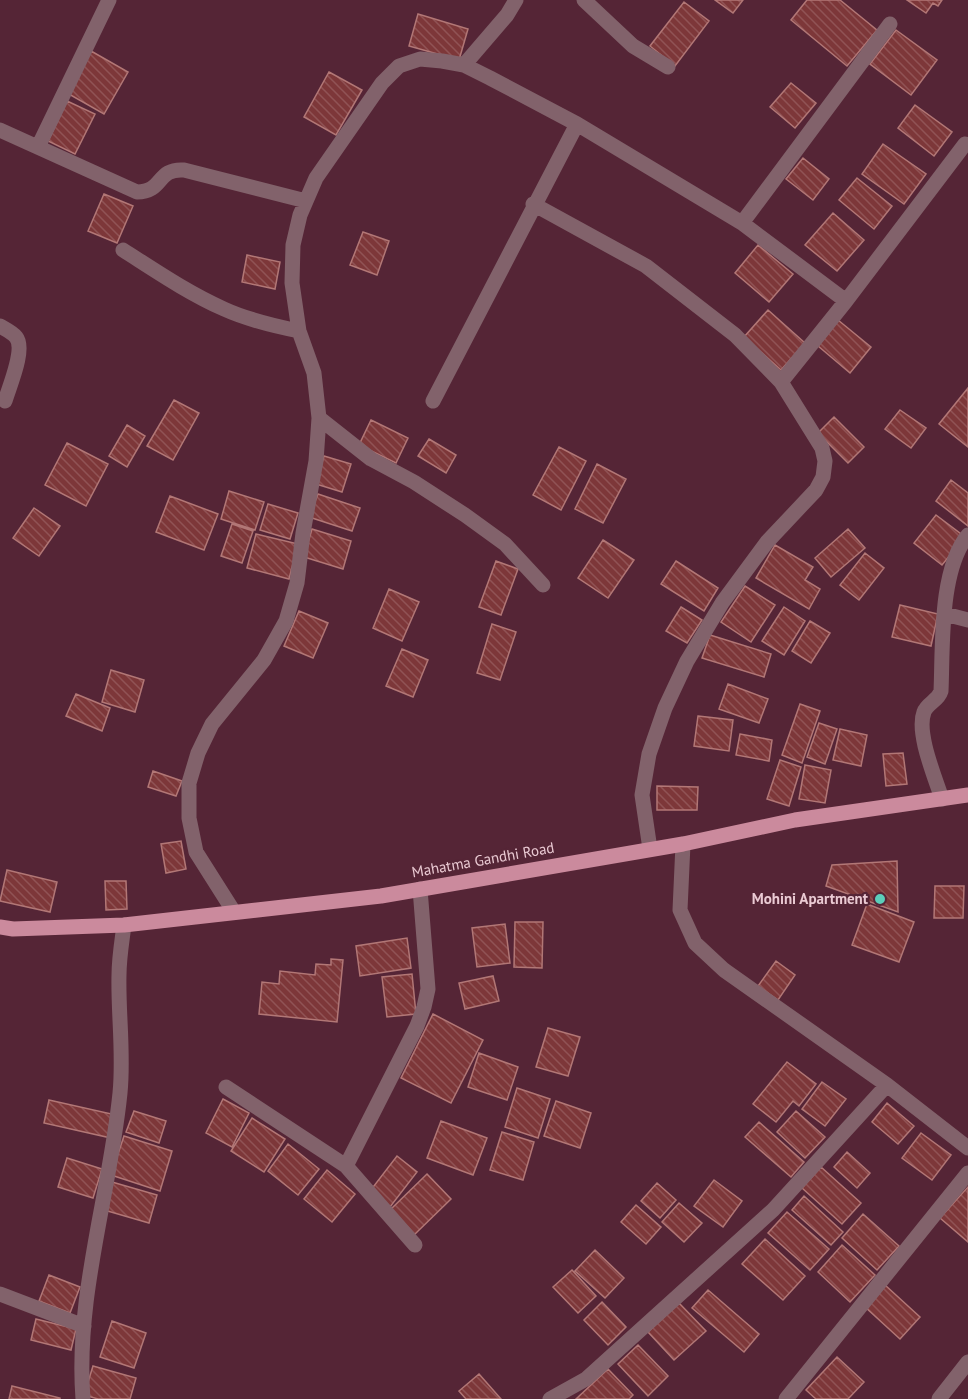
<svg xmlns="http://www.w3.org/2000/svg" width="968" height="1399" font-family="'PT Sans',sans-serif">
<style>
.building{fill:url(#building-back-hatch);stroke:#b27776;stroke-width:1.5}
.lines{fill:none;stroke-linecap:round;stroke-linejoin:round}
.minor{stroke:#82626b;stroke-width:15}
.major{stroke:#cb8a9d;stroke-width:15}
.poi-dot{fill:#5cceba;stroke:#552536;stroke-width:2}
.labels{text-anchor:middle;stroke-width:4.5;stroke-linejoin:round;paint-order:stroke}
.street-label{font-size:15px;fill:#eacad3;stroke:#552536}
.poi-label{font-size:15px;font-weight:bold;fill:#eacad3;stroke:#552536;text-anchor:end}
</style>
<defs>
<pattern id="building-back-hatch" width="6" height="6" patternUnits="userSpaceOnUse" patternTransform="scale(1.5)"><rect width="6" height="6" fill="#7d3739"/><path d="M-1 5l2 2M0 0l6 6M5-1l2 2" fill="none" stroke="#905355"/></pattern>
</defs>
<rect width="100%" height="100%" fill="#552536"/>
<path class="building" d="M715,0H743L733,13Z
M807,0H840L877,30L847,66L791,20Z
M907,0H942L938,6L933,3L926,13Z
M684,2L709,21L675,66L650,46Z
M418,14L468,29L459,60L409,46Z
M896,30L937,60L911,95L870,64Z
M91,51L128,72L104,114L67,93Z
M329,72L362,90L336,135L304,117Z
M791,83L816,103L795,128L770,107Z
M67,101L95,114L75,154L48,141Z
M915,105L952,132L934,156L898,128Z
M883,144L926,174L904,204L862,174Z
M803,158L829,179L813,200L786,179Z
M857,178L892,206L874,229L839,200Z
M104,194L133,206L117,243L88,231Z
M833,213L864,240L837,271L805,245Z
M363,232L389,241L377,275L350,265Z
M758,245L793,274L769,302L735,273Z
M247,255L280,262L275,289L242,282Z
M768,310L805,343L781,370L744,337Z
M838,320L871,347L850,373L818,346Z
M968,388V447L939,424Z
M174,400L199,413L173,460L147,446Z
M900,410L926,428L911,448L885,429Z
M834,417L864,447L848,463L818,433Z
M371,420L408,438L396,463L359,445Z
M127,425L145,436L127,467L109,456Z
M429,439L456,455L446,473L418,456Z
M67,443L108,464L86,506L45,485Z
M559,447L586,461L561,510L533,495Z
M324,456L351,464L342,492L316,484Z
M597,464L626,479L603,523L575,509Z
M951,480L968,493V526L936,501Z
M229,491L264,502L255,530L221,519Z
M318,494L360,508L352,531L309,517Z
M170,496L218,514L204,550L156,532Z
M268,504L298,513L290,539L260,530Z
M34,508L60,526L39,556L13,538Z
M936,515L965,537L942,565L914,543Z
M232,524L253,531L242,563L221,556Z
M312,529L351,541L343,569L304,557Z
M848,529L865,548L831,577L815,558Z
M256,534L298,544L289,579L247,568Z
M603,540L634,560L608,598L578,578Z
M775,545L813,567L805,580L820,589L809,609L756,578Z
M865,553L884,568L859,600L840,585Z
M496,561L518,569L501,615L479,607Z
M676,561L718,588L704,611L661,584Z
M745,586L775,605L751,642L721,622Z
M389,589L419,602L402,641L373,628Z
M900,605L938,614L931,646L892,637Z
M681,607L702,620L687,643L666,631Z
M784,607L805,621L784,655L762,641Z
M299,611L328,623L313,658L284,646Z
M810,621L830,633L811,663L792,651Z
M492,624L516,632L500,680L477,673Z
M710,635L771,654L764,677L702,658Z
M402,649L428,660L413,697L386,686Z
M111,670L144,680L135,712L102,702Z
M728,684L768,699L759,723L719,709Z
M76,694L110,708L102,731L66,716Z
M800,704L820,711L802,763L782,755Z
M698,716L733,720L729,751L694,746Z
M819,723L837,729L825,764L807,757Z
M840,729L867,735L861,766L833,760Z
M740,734L772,740L769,761L736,755Z
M903,753L907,784L886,786L883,754Z
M780,760L801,767L789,806L767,799Z
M805,765L831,770L825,803L799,799Z
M153,771L182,781L176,796L148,787Z
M657,786L698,787L697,810H657Z
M181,841L186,869L166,873L161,844Z
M897,861L898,912L826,886L832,865Z
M7,870L57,882L50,912L0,901Z
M105,881H126L127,909L106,910Z
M935,886H964L963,918H934Z
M867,904L914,922L899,962L852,945Z
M515,922H543L542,968L514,967Z
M505,924L510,963L477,967L472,928Z
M407,938L411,968L360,976L356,946Z
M331,959L343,960L337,1022L259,1014L262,982L279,984L280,971L315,975L316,964L331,965Z
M776,961L795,975L778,1000L758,986Z
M412,974L416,1014L387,1017L382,977Z
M493,976L499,1001L465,1009L459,983Z
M433,1014L483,1040L451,1103L401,1078Z
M548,1028L580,1037L568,1076L536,1067Z
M479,1053L518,1067L507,1100L468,1087Z
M787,1062L816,1084L799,1106L793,1101L776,1122L753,1104Z
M822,1082L846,1099L825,1126L802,1109Z
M517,1088L550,1099L538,1138L505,1127Z
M223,1099L249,1113L232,1147L206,1133Z
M49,1100L116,1115L111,1138L44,1123Z
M556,1101L591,1113L580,1148L544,1136Z
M887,1103L914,1126L898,1144L872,1122Z
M134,1111L166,1121L159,1143L126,1132Z
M796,1111L825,1137L805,1158L777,1132Z
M252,1118L285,1139L264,1172L231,1151Z
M441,1121L487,1138L473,1175L427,1158Z
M759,1122L804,1162L791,1177L745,1137Z
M502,1132L534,1142L523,1180L490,1170Z
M921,1133L951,1155L932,1180L902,1158Z
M124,1136L172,1151L160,1191L111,1175Z
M288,1144L319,1169L298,1195L268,1171Z
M847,1152L870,1173L857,1188L834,1167Z
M397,1156L417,1172L390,1207L370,1191Z
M67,1158L102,1169L93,1198L58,1187Z
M821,1167L861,1203L842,1224L802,1188Z
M327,1170L355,1194L332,1222L304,1199Z
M427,1174L451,1199L414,1235L390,1210Z
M714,1180L742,1201L723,1227L694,1206Z
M112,1182L157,1195L149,1223L104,1210Z
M657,1183L676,1200L660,1218L641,1201Z
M968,1187V1242L940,1218Z
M804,1196L843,1232L831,1245L792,1210Z
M679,1203L702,1223L684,1242L662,1222Z
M636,1205L661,1227L646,1244L621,1222Z
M787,1212L829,1249L810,1270L768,1233Z
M863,1214L899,1246L877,1270L842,1238Z
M765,1239L805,1276L783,1300L742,1264Z
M842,1245L875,1275L850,1302L818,1272Z
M595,1250L624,1278L605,1298L575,1271Z
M572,1270L596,1296L578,1313L553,1287Z
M49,1275L80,1287L70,1313L39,1301Z
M885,1285L920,1317L900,1339L865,1307Z
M708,1290L759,1334L744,1352L692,1308Z
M602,1302L626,1327L608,1345L584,1320Z
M679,1303L706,1331L674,1360L648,1332Z
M36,1319L76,1329L71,1350L31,1340Z
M112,1321L146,1333L134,1368L100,1357Z
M638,1345L668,1376L648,1396L618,1364Z
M837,1357L864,1382L848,1399H816L806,1390Z
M93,1366L136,1378L130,1399H98L84,1395Z
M608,1369L633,1395L629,1399H576Z
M479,1374L501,1399H466L459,1391Z
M12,1386L60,1398V1399H9Z"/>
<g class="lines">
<path class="minor" d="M584,0L633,46L668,67
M464,65L507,15L516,0
M0,130L137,192C164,192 156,168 184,170L306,201
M38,147L109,0
M533,204L646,266L735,335L781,382L822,448L825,461L823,477L816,490L767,542L722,603L687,661L665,708L649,754L642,795L650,849
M742,223L890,24
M123,250C156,271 188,293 224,309C248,320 274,326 299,331
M0,326C5,329 12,332 16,337C26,349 9,387 5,401
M781,382L846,301L965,144
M433,401L577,124
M319,418L371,459L414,482L465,515L505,544L543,585
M945,614L968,620
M942,799C935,777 916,733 924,712C927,703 938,701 941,691C943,647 939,570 968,535
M683,844L680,910L695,943L724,970L887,1085L968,1148
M234,912L196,852L189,818V783L198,753L212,724L264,660L286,621L297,583L303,533L316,461L319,418L314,373L299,331L292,283L293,245L300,215L316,178L382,83L399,66L420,59L442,61L464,65L490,78L577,124L742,223L846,301
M226,1087L346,1166L415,1245
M346,1166L417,1026L424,1007L428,989L420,889
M0,1294L84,1326
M83,1399C75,1296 110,1194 120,1093C124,1053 118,1014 119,975C119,958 122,941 124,925
M550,1399L586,1379L773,1210L887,1085
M786,1399L968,1173
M939,1399L968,1362"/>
<path class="major" d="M0,927L13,929L124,925L381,896L683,844L795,820L968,795"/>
</g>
<circle class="poi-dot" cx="880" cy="899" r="6"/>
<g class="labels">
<g class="street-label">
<text transform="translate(483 860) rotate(-10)" y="5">Mahatma Gandhi Road</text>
</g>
<g class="poi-label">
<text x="868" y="904">Mohini Apartment</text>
</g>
</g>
</svg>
